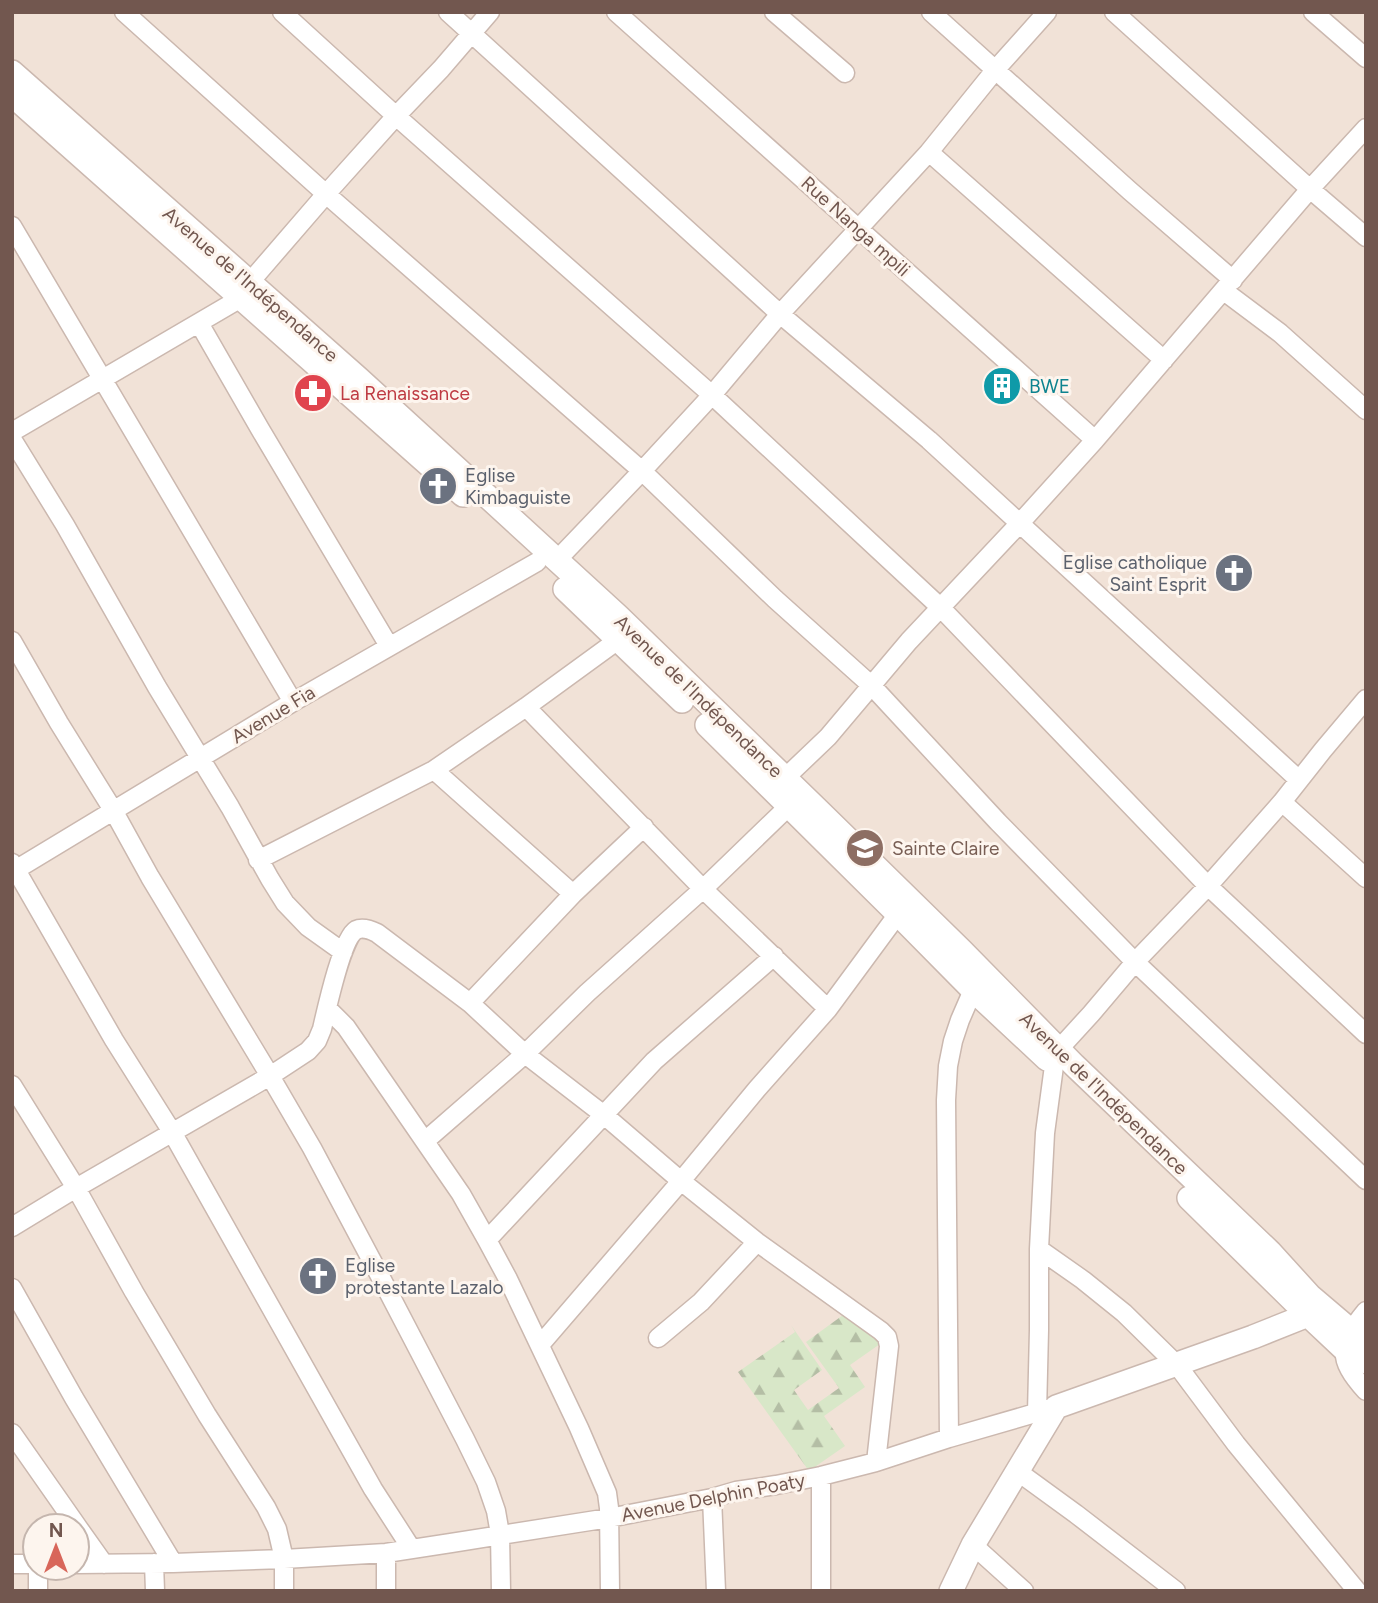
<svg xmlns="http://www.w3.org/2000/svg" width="1378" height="1603" font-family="Figtree,sans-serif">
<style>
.residential{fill:#f1e2d7;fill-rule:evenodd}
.forest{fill:url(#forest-firs)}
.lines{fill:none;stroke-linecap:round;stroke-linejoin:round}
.minor-casing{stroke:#cbb8af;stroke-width:21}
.tertiary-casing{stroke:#cbb8af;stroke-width:26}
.minor{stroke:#fff;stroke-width:18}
.tertiary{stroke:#fff;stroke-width:23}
.labels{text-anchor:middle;stroke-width:6;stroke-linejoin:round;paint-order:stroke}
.street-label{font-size:19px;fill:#72574f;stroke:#fdf5ee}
.culture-label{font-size:19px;fill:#0d838f;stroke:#fdf5ee;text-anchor:start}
.health-label{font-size:19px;fill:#be3a42;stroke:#fdf5ee;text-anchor:start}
.worship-label{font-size:19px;fill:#5b616d;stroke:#fdf5ee;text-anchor:start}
.education-label{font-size:19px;fill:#785e54;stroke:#fdf5ee;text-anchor:start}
</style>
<defs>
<pattern id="forest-firs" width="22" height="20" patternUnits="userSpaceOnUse" patternTransform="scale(1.75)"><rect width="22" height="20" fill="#d8e7c8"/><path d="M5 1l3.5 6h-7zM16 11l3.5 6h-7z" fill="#b4bea5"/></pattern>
</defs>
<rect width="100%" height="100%" fill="#faf1e8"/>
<path class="residential" d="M12,12H1366V1591H12ZM35,1526H77V1568H35Z"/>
<path class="forest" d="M854,1307L880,1344L850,1365L865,1387L824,1416L845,1446L809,1471L738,1372L795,1332L791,1325L822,1370L794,1390L808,1410L839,1388L806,1342Z"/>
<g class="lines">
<defs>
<path id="minor" d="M124,12L326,194L642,471L775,599L872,686L998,822L1135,962L1366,1180
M282,12L396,116L712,395L940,607L1208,886L1366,1034
M448,12L780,314L929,440L1299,780
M616,12L1095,440
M774,12L845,73
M931,12L1130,191L1233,280
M1114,12L1310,189L1366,237
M1313,12L1366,58
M929,152L1164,360
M12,226L293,702
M250,282L326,194L396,116L441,69L490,12
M1224,291L1280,333L1366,410
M199,323L260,429L389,646
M12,432L241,298
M12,439L65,525L157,687L230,807L270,879L285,903L308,927L343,952
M556,561L642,471L712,395L780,314L929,152L996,69L1047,12
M12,641L59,723L113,810L150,877L270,1076L312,1148L380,1276L465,1439L486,1482L496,1511L500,1534L501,1591
M526,707L703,889L828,1009
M434,770L573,894
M784,779L828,737L909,641L1020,523L1095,440L1310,189L1366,128
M1282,802L1366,878
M258,860L434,770L526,707L618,640
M12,863L114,1040L172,1132L373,1489L411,1548
M12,872L293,702L537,562
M470,1003L573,894L644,827
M327,1008L346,1027L461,1194L487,1240L508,1279L579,1428L607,1493L609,1508L610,1591
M1059,1049L1091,1014L1135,962L1208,886L1282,802L1323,750L1366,699
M12,1085L76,1188L134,1292L207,1415L266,1507L277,1529L284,1559V1591
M425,1141L525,1054L587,993L703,889L789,806
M12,1227L76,1188L270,1076L308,1051L317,1041L322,1029C326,1012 342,938 356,930C362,927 371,930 377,933L470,1003L525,1054L604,1115L681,1181L757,1242L881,1331L887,1337L889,1346L876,1462
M487,1240L654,1061L774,956
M1039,1249L1083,1280L1124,1313L1177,1365L1236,1444L1357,1591
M12,1288L74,1398L173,1563
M1366,1311C1339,1344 1336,1358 1366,1391
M658,1338L701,1302L757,1242
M540,1345L681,1181L757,1089L828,1009L898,914
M1037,1413L1039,1330V1249L1045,1133L1054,1066
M12,1433L77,1526
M949,1438L946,1100L948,1066L953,1041L960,1020L973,990
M1017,1471L1076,1514L1176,1591
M821,1476V1591
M712,1498L716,1591
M77,1526L104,1564
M973,1545L1024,1591
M386,1553V1591
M154,1563L155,1591
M12,1564H35
M77,1564L173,1563L284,1559L386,1553L451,1543L609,1518L712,1498L736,1491L776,1485L821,1476L876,1462L949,1438L1056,1407
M38,1568V1591"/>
<path id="tertiary" d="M12,72L358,378L618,616L818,810L961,950L1074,1065L1270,1252L1310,1296L1350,1330L1366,1341
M12,95L463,495
M565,589L682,701
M707,725L898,914L973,990L1047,1059
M1189,1198L1308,1315L1343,1348L1366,1362
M951,1591L973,1545L1056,1407L1253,1337L1308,1315L1320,1308"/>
</defs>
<use href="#minor" class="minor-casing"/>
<use href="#tertiary" class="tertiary-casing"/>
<use href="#minor" class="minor"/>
<use href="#tertiary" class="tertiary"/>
</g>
<defs>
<symbol id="building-disc" viewBox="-11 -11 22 22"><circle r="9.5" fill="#0f9aa8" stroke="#fdf5ee"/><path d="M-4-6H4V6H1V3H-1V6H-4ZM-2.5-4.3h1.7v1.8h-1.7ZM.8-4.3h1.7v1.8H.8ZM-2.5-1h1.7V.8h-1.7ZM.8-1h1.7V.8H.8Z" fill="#fff"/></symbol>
<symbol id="pharmacy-disc" viewBox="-11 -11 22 22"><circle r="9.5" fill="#e0444e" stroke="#fdf5ee"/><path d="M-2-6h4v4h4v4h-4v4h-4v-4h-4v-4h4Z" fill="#fff"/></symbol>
<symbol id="church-disc" viewBox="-11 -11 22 22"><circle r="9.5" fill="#6b7280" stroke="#fdf5ee"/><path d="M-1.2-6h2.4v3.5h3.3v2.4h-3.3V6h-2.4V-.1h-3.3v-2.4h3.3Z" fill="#fff"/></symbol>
<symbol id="school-disc" viewBox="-11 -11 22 22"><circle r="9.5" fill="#8d6e63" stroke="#fdf5ee"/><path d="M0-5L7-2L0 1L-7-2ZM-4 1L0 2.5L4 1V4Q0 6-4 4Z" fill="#fff"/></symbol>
</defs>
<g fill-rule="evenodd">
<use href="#building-disc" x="980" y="364" width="44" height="44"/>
<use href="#pharmacy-disc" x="291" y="371" width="44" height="44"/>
<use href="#church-disc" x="416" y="464" width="44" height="44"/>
<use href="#church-disc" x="1212" y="551" width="44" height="44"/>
<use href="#school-disc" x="843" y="826" width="44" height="44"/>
<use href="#church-disc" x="296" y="1254" width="44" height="44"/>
</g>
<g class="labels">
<g class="street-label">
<text transform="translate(856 226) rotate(42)" y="7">Rue Nanga mpili</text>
<text transform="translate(251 284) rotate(41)" y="7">Avenue de l'Indépendance</text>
<text transform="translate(699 696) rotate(44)" y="7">Avenue de l'Indépendance</text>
<text transform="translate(273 714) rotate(-31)" y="7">Avenue Fia</text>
<text transform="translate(1104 1093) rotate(44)" y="7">Avenue de l'Indépendance</text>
<text transform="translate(713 1497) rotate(-11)" y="7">Avenue Delphin Poaty</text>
</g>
<g class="culture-label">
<text x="1029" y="393">BWE</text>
</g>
<g class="health-label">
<text x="340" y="400">La Renaissance</text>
</g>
<g class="worship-label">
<text x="465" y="482">Eglise<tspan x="465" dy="22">Kimbaguiste</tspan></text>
<text x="1207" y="569" text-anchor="end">Eglise catholique<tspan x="1207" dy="22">Saint Esprit</tspan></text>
<text x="345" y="1272">Eglise<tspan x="345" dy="22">protestante Lazalo</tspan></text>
</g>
<g class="education-label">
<text x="892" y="855">Sainte Claire</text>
</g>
</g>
<rect width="1378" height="1603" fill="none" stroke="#72574f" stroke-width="28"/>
<g transform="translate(56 1547)"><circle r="33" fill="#fdf5ee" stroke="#c5b6ae" stroke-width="2"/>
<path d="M0-5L12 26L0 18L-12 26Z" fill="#d8665a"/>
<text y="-10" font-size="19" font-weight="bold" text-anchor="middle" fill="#72574f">N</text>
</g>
</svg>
